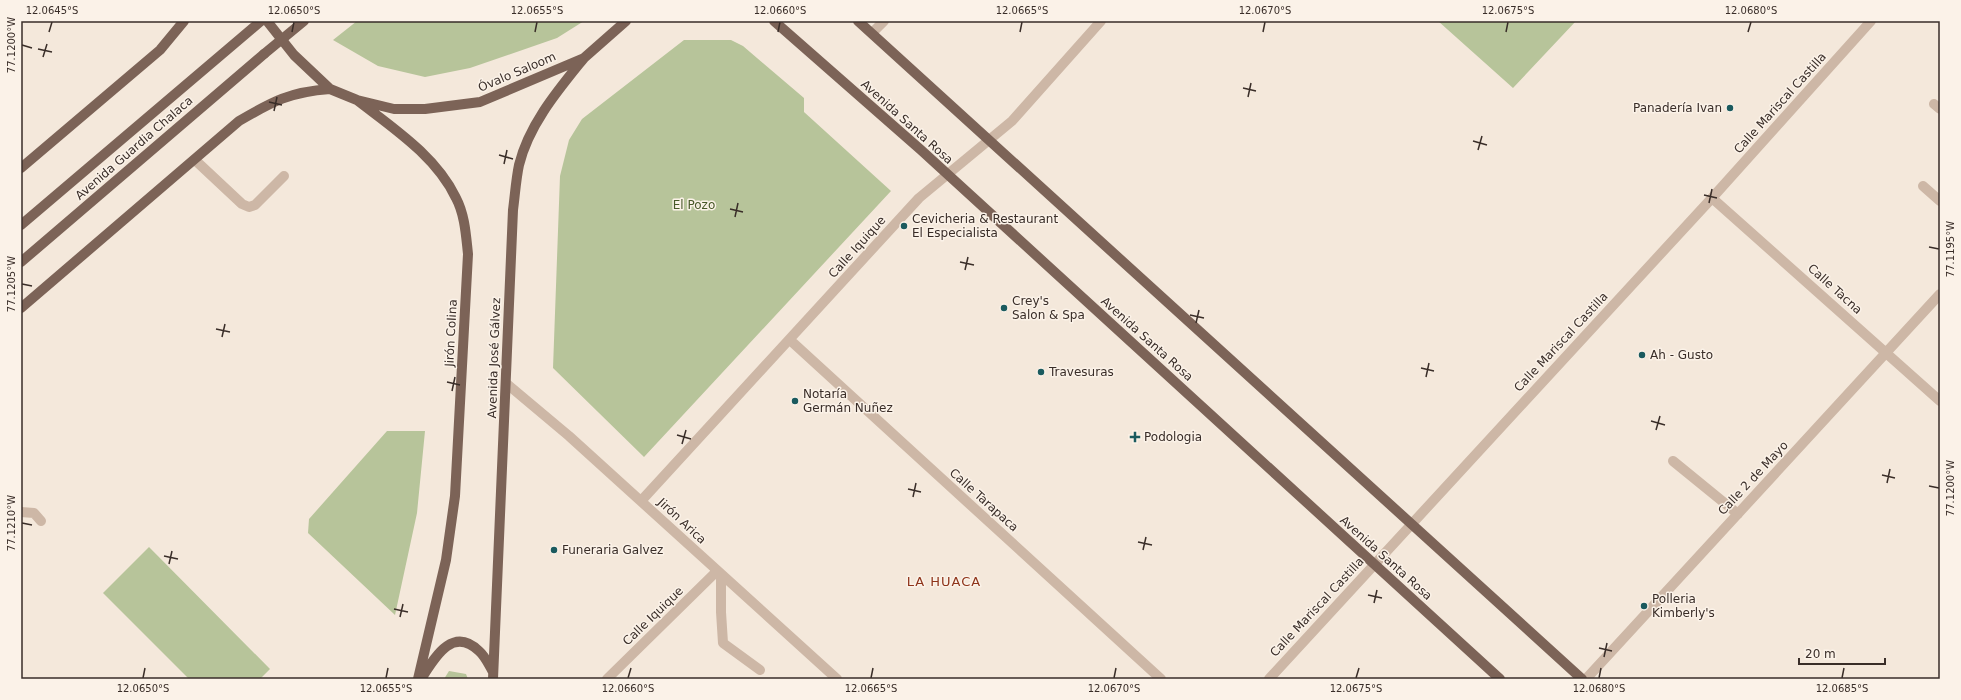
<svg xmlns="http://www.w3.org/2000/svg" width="1961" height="700" font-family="'DejaVu Sans',sans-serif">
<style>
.green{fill:#b7c49a}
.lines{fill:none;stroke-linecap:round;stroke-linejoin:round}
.minor{stroke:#cdb7a6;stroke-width:10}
.major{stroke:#7c6357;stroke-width:10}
.major-bridge{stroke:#7c6357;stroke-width:10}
.ticks{fill:none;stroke:#392d28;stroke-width:1.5}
.poi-dot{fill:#1a5a5e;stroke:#fbf2e8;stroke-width:1.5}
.labels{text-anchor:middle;stroke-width:3;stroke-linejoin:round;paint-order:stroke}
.street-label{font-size:12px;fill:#392d28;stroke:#fbf2e8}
.poi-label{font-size:12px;fill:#392d28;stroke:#fbf2e8;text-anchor:start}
.park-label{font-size:12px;fill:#485929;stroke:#fbf2e8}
.neighbourhood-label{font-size:13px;letter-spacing:1px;fill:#8e341a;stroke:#fbf2e8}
.neatline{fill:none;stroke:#392d28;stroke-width:1.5}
.ticks-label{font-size:10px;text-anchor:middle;fill:#392d28}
</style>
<rect width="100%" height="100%" fill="#f4e8db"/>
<path class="green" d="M357,21H584L557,38L470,68L425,77L378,66L333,40Z
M1438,21H1576L1513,88Z
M684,40H731L743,46L804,98V112L891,191L644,457L553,368L560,176L569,140L582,119Z
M387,431H425L417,513L395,615L308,533L309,519Z
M149,547L270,669L260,679H189L103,593Z
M449,671L466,674L468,679H444Z"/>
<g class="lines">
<path class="minor" d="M872,33L884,21
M1934,104L1940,109
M195,160L242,204L249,207L255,205L284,176
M1923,186L1940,201
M1712,198L1940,401
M790,340L1161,679
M507,384L569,436L837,679
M1673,461L1738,514
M641,501L919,198L1012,121L1101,21
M21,512L34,513L41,521
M721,575V612L723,643L760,670
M607,679L717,571
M1269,679L1712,198L1871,21
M1586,679L1940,294"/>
<path class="major" d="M267,21L294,55L330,89L357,100L394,109H425L480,102L584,58L626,21
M774,21L921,150L1500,679
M858,21L1582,679
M357,100C393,128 436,156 456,198C465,215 466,236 468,254L455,496L446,560L418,679
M21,168L160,50L184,21
M21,225L261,21
M21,262L264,54
M21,308L239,121C273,101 290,92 330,89
M421,679C434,659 452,625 479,651C485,656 489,665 493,672
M493,679L513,210C515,195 516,179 519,165C529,124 559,89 584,58"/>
<path class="major-bridge" d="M264,54L304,21"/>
</g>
<path class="ticks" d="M49,32L52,22M292,32L294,22M535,32L537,22M778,32L780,22M1020,32L1022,22M1263,32L1265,22M1506,32L1508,22M1748,32L1751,22M22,45L32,48M38,49L52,52M43,57L47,44M1243,88L1256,91M1248,97L1251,83M269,102L282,105M274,111L277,97M1473,141L1487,145M1478,150L1482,136M499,155L513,159M504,164L507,150M1704,195L1717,198M1709,203L1712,189M730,209L743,212M735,217L738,203M1929,247L1939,249M960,262L974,265M965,270L968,257M22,284L32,286M1190,315L1204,318M1196,323L1199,310M216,329L230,332M222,337L225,324M1421,368L1434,371M1426,377L1429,363M447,382L460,385M452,391L455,377M1651,421L1665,425M1656,430L1660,416M677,435L691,439M682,444L686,430M1882,475L1895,478M1887,483L1890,469M1929,486L1939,488M908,489L921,492M913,497L916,483M22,523L32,525M1138,542L1152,545M1143,550L1146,537M164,556L178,559M169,564L172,551M1368,595L1382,598M1374,603L1377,590M394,609L408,612M400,617L403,604M1599,648L1612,651M1604,657L1607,643M143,678L145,668M386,678L388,668M628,678L631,668M871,678L873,668M1114,678L1116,668M1356,678L1359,668M1599,678L1601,668M1842,678L1844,668"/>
<g class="poi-dot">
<circle cx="1730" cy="108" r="4"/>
<circle cx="904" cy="226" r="4"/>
<circle cx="1004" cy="308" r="4"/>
<circle cx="1642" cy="355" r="4"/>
<circle cx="1041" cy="372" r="4"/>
<circle cx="795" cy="401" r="4"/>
<path d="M1133 431h4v4h4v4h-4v4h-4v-4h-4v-4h4z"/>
<circle cx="554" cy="550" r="4"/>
<circle cx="1644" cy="606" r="4"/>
</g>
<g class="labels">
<g class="street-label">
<text transform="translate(517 72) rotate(-23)" y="4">Óvalo Saloom</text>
<text transform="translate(1780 103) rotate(-48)" y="4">Calle Mariscal Castilla</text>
<text transform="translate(907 122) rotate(42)" y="4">Avenida Santa Rosa</text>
<text transform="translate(134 148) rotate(-41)" y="4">Avenida Guardia Chalaca</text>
<text transform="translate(857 247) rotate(-48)" y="4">Calle Iquique</text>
<text transform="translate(1835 289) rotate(42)" y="4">Calle Tacna</text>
<text transform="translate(451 333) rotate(-87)" y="4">Jirón Colina</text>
<text transform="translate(1147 339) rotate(42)" y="4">Avenida Santa Rosa</text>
<text transform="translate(1561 342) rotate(-47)" y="4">Calle Mariscal Castilla</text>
<text transform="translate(494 358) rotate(-88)" y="4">Avenida José Gálvez</text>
<text transform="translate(1753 478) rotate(-47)" y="4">Calle 2 de Mayo</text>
<text transform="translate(984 500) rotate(42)" y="4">Calle Tarapaca</text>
<text transform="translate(682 521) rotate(43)" y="4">Jirón Arica</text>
<text transform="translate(1386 558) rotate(42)" y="4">Avenida Santa Rosa</text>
<text transform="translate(1317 607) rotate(-47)" y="4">Calle Mariscal Castilla</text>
<text transform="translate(653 616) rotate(-44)" y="4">Calle Iquique</text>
</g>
<g class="poi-label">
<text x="1722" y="112" text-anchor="end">Panadería Ivan</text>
<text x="912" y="223">Cevicheria &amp; Restaurant<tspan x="912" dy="14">El Especialista</tspan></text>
<text x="1012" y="305">Crey's<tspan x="1012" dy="14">Salon &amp; Spa</tspan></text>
<text x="1650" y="359">Ah - Gusto</text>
<text x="1049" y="376">Travesuras</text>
<text x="803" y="398">Notaría<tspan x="803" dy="14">Germán Nuñez</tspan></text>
<text x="1144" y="441">Podologia</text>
<text x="562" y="554">Funeraria Galvez</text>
<text x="1652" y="603">Polleria<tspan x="1652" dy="14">Kimberly's</tspan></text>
</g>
<g class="park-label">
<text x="694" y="209">El Pozo</text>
</g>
<g class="neighbourhood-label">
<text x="944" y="586">LA HUACA</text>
</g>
</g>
<rect width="1961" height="700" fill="none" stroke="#fbf2e8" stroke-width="44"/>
<path d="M1799 658v6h86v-6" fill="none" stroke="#392d28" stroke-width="2"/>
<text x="1805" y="658" font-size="12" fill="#392d28" stroke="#fbf2e8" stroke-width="3" paint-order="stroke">20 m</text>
<rect x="22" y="22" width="1917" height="656" class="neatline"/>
<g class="ticks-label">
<text x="52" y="14">12.0645°S</text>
<text x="294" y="14">12.0650°S</text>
<text x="537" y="14">12.0655°S</text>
<text x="780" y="14">12.0660°S</text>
<text x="1022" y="14">12.0665°S</text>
<text x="1265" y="14">12.0670°S</text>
<text x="1508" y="14">12.0675°S</text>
<text x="1751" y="14">12.0680°S</text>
<text transform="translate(11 45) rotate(-90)" y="4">77.1200°W</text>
<text transform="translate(1950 249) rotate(-90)" y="4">77.1195°W</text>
<text transform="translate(11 284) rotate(-90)" y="4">77.1205°W</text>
<text transform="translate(1950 488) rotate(-90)" y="4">77.1200°W</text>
<text transform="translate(11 523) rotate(-90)" y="4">77.1210°W</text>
<text x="143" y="692">12.0650°S</text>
<text x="386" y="692">12.0655°S</text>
<text x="628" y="692">12.0660°S</text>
<text x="871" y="692">12.0665°S</text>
<text x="1114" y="692">12.0670°S</text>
<text x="1356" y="692">12.0675°S</text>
<text x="1599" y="692">12.0680°S</text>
<text x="1842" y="692">12.0685°S</text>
</g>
</svg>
